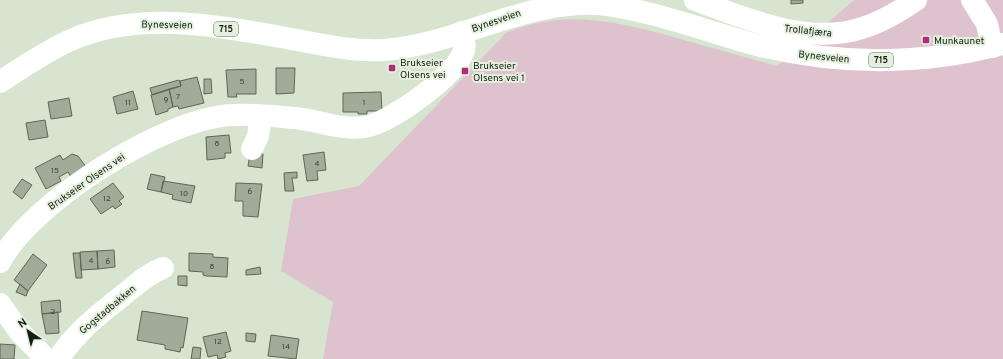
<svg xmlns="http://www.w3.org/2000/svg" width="1003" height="359" font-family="Overpass,sans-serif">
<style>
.green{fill:#dec2ce}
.building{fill:#a0ac99;stroke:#5c6756}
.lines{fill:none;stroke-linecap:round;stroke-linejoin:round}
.minor{stroke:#fff;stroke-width:22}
.major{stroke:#fff;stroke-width:22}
.poi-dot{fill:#af2d78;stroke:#e4f2dd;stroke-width:1.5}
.labels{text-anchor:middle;stroke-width:4;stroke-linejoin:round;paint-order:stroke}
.number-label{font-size:8px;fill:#3b4137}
.shield{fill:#e4f2dd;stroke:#565d52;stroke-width:1}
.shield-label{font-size:9px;font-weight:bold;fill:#191d16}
.street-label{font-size:10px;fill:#191d16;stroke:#e4f2dd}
.poi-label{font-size:10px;fill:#191d16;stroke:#e4f2dd;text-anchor:start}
</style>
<rect width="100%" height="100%" fill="#d7e5d0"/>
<path class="green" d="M854,0H1003V359H323L333,302L281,271L293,199L359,186L506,33C567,7 623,23 684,40C715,49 746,57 777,66Z"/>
<path class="building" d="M791,0H803V3L791,4Z
M276,68H295L294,93L276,94Z
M256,69V94H236L237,97H228L226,70Z
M197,77L204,103L179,109L178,106L173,107L169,89L181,86L180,81Z
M204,79H211L212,93L204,94Z
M179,80L181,86L152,95L150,88Z
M169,89L173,107L168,109V111L156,115L151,95Z
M133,91L138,109L117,114L113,97Z
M381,92L382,111H367V114H358V112H343V93Z
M69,98L72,116L51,119L48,102Z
M45,120L48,137L29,140L26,123Z
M229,135L231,153H225V158L207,160L206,137Z
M324,152L326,170L317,171L318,180L307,181L303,155Z
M250,153L263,154L262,168L248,166Z
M72,154L78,156L87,168L71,177L68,172L59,177L61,181L46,189L35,168L60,155L63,160Z
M297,172V178H292L294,191H285L284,173Z
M151,174L165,177L161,192L147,189Z
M22,179L32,185L22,199L13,192Z
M163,181L195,186L191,203L172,199L173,195L161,192Z
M113,183L124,197L119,201L122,204L115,209L113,206L101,214L90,199Z
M236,183L262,184L258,217L243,216V201H235Z
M114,250L115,267L98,269L97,251Z
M97,251L98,269L81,270L80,252Z
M73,253H80L82,278H76Z
M189,253L213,254V257L228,258L227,277L206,276L203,275V272L189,271Z
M33,254L47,265L28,291L14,280Z
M260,267L261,274L246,275V270Z
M178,276H187V286L178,285Z
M20,284L28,291L26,296L16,292Z
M60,300L61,312L42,314L41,302Z
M142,311L188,318L183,348L181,347L180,352L165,349V345L137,340Z
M58,312L59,333L46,334L42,314Z
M226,332L231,351L225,353L226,357L218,359L217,355L208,357L203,337Z
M246,333L256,334L255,342L246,341Z
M271,335L299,339L296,359L268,356Z
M0,344L15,345L14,359H0Z
M193,347L201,348L200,359H191Z"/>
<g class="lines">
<path class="minor" d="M695,0C747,19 810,47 865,27C884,21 900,11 916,0
M972,0L987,24L992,47
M252,149L258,136L261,116
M0,262C30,203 167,116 234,115C254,114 275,116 294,118C319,120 344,132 369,126C393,120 454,77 463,53C466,47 464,39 462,32
M0,304L19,331L46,359
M58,359C77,331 96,317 122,296C135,286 147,274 163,268"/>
<path class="major" d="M0,82C23,67 46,51 71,40C138,11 212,25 281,37C315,43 349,52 384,50C459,44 523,0 600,4C656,11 708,32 761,46C841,65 924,65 1003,44"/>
</g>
<g class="poi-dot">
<rect x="922" y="36" width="8" height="8" rx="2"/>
<rect x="388" y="64" width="8" height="8" rx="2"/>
<rect x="461" y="67" width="8" height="8" rx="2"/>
</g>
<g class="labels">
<g class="number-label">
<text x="242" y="84">5</text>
<text x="178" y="99">7</text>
<text x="166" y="102">9</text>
<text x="128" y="105">11</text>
<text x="364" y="105">1</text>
<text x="217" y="146">8</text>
<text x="317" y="166">4</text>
<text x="55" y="173">15</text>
<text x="250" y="194">6</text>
<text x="184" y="196">10</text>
<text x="107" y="201">12</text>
<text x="91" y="263">4</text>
<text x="108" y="264">6</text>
<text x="212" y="269">8</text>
<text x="53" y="314">2</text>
<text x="218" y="344">12</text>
<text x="286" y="349">14</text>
</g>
<g class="shield">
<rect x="214" y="22" width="24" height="14" rx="3"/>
<rect x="869" y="53" width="24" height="14" rx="3"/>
</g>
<g class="shield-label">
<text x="226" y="32">715</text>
<text x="881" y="63">715</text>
</g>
<g class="street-label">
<text transform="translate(496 20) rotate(-19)" y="4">Bynesveien</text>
<text transform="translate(167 24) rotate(1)" y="4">Bynesveien</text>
<text transform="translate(808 30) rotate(6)" y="4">Trollafjæra</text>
<text transform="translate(824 56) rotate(6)" y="4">Bynesveien</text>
<text transform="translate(86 181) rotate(-35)" y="4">Brukseier Olsens vei</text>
<text transform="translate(107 309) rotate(-40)" y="4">Gogstadbakken</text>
</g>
<g class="poi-label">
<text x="934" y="44">Munkaunet</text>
<text x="400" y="66">Brukseier<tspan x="400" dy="12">Olsens vei</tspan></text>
<text x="473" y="69">Brukseier<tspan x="473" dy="12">Olsens vei 1</tspan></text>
</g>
</g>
<g transform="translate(28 331) rotate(325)" stroke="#e4f2dd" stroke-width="3" paint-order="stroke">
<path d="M0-3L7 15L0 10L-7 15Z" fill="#191d16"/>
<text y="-6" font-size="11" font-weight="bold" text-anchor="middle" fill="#191d16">N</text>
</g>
</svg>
